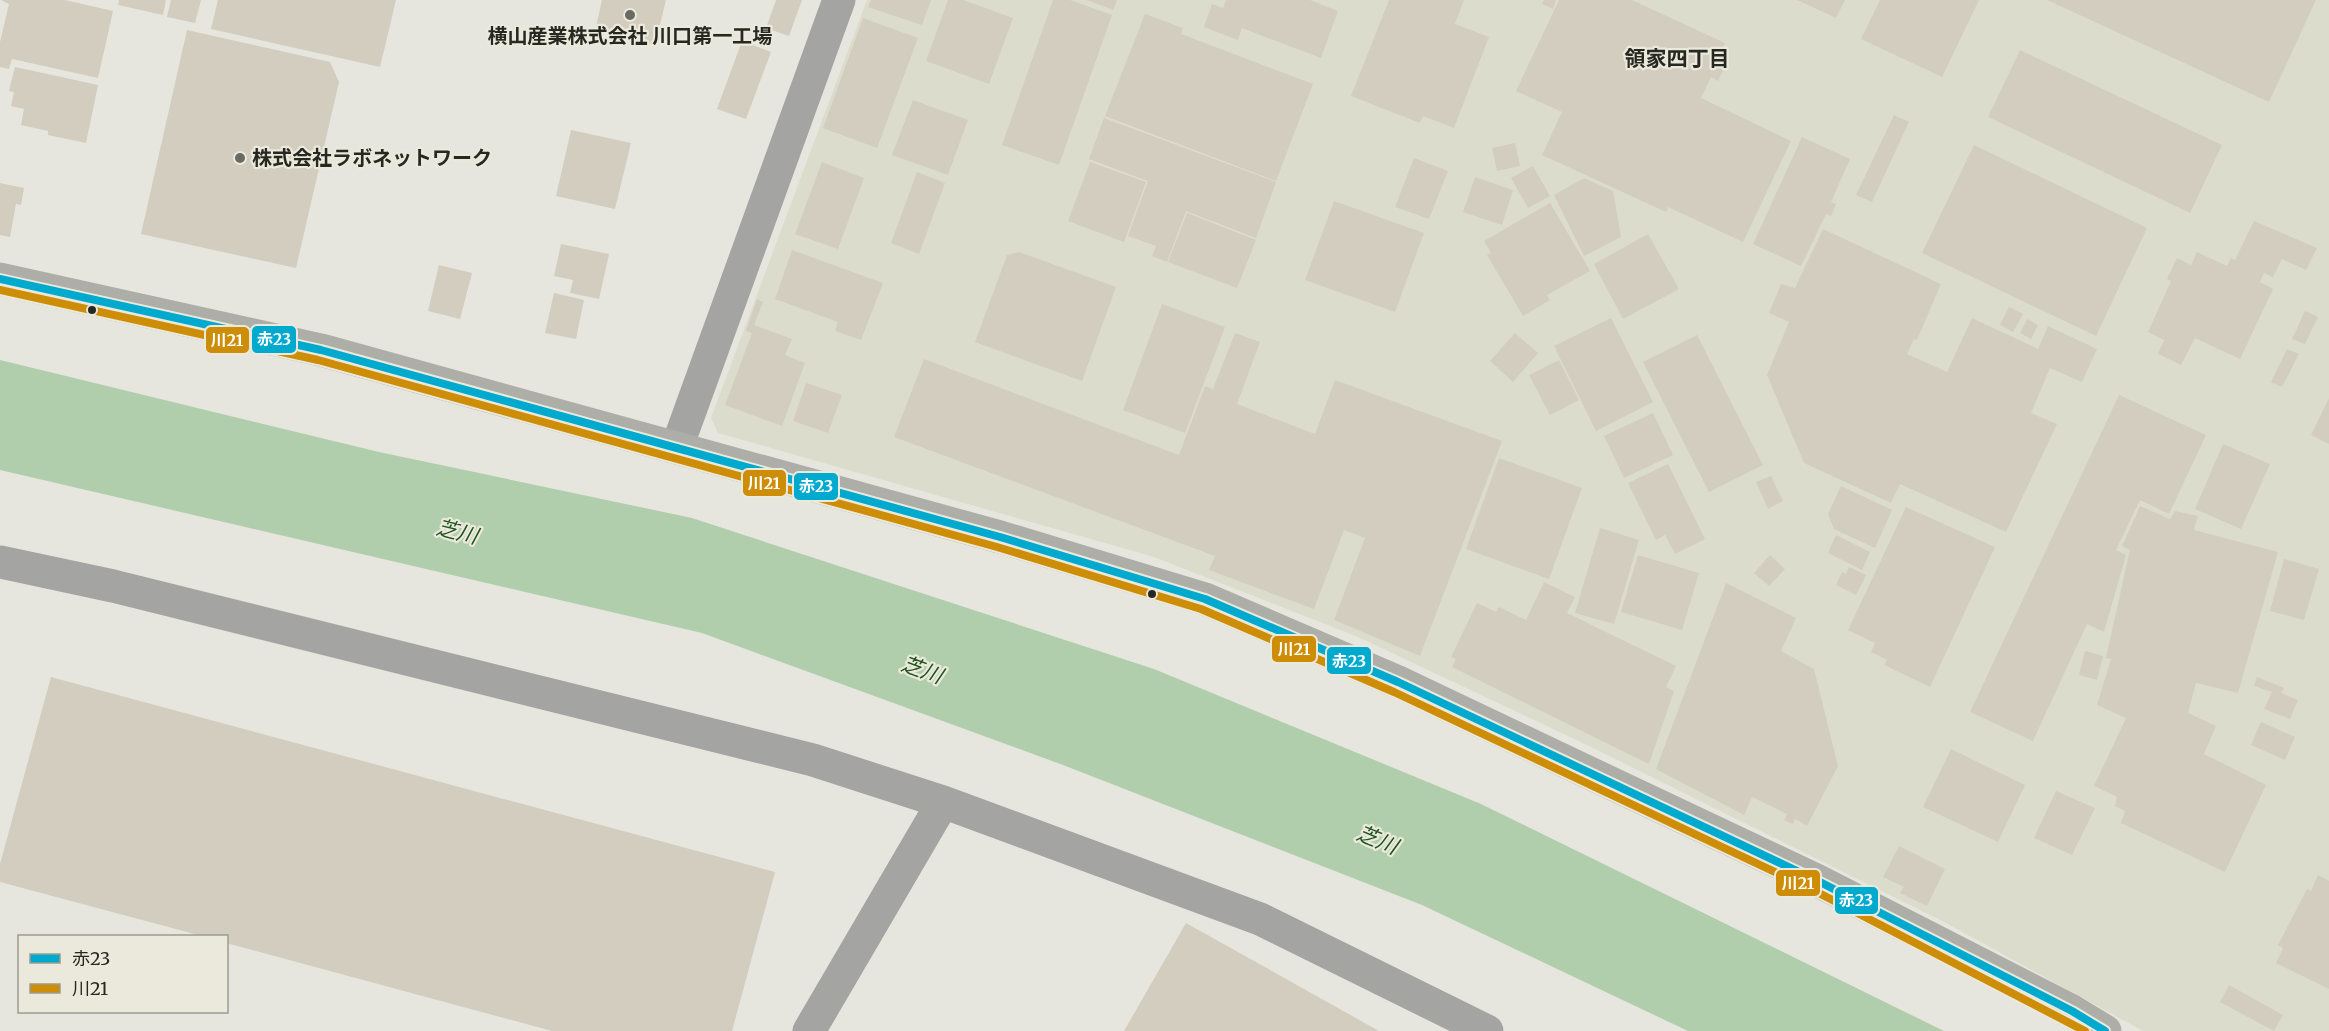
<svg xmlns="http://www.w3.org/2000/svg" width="2329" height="1031" font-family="Merriweather,'Noto Sans JP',serif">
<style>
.built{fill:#dcdccd}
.water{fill:#b1ceac}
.building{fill:#d2cdbf}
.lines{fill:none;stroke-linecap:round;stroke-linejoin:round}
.street{stroke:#a4a5a2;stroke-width:33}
.secondary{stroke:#adaea8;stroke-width:33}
.bus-1-casing{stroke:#eae9db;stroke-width:12}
.bus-2-casing{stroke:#eae9db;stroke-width:12}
.bus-1{stroke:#00a9ce;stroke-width:8}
.bus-2{stroke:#ce8d07;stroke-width:8}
.poi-dot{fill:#6a6a64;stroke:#eae9db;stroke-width:2}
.bus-dot{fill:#282822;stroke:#eae9db;stroke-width:2}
.labels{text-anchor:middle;stroke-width:4.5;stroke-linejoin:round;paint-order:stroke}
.poi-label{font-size:20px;font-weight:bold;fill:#282822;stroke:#eae9db}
.neighbourhood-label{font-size:21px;font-weight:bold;fill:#282822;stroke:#eae9db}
.water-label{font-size:21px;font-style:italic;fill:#1e561d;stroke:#eae9db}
.line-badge{stroke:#eae9db;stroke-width:2}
.badge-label{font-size:16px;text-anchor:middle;font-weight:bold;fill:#fff}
</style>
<rect width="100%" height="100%" fill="#e6e6de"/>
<path class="built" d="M867,0H2329V1031H2143L1946,923L1587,745L1358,637L1154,557L718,433L711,418Z"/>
<path class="water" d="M0,360L379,452L692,518L1154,669L1481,804L1944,1031H1688L1422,905L1063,765L702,633L0,470Z"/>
<path class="building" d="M1,0H65L113,11L98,78L12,59L9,69L0,67V42L9,4Z
M119,0H166L163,15L118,5Z
M171,0H201L195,23L167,17Z
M218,0H396L380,67L211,29Z
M602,0H666L655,45L595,31Z
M776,0H802L789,36L766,28Z
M871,0H931L922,25L868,7Z
M948,0H963L1013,18L989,84L926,61Z
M1053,0H1070L1112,15L1059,165L1002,145Z
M1087,0H1117L1113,10Z
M1226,0H1310L1338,11L1321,58L1242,28L1238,40L1204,27L1212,4L1223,8Z
M1389,0H1464L1455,24L1489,37L1454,128L1423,116L1420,123L1351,96Z
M1544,0H1556L1553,9L1542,4Z
M1559,0H1632L1725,43L1721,54L1729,58L1718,81L1711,77L1701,98L1791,141L1743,242L1668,207L1666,212L1542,155L1562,112L1516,91Z
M1797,0H1845L1836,18Z
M1880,0H1979L1942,77L1861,39Z
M2047,0H2316L2269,102Z
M1145,14L1183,28L1181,34L1313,84L1276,181L1105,116Z
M863,18L918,38L877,148L823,128Z
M187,30L330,62L339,82L296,268L141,234Z
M742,41L771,52L746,119L717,109Z
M2020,50L2222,145L2190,213L1988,117Z
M15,67L98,85L86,143L48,135V131L21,125L24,109L11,106L14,92L9,91Z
M913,100L968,120L948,175L892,155Z
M1894,115L1909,122L1872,202L1856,195Z
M1104,118L1276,182L1256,238L1186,211L1167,262L1152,256L1156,246L1128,236L1148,181L1089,159Z
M571,130L631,143L615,209L556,196Z
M1802,137L1850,159L1831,202L1836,204L1831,216L1826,214L1801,266L1753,244Z
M1515,143L1520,166L1497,171L1492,148Z
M1974,145L2147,228L2096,336L1922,253Z
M1414,158L1448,171L1429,219L1395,207Z
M822,162L864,178L838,249L795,234Z
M1090,162L1146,182L1124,242L1068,221Z
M1533,166L1550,196L1528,208L1511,178Z
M917,172L945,183L919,254L891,243Z
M1475,177L1513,190L1502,225L1463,212Z
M1584,178L1613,191L1621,237L1584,256L1554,195Z
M0,183L24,188L21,205L16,204L10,237L0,235Z
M1334,201L1424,233L1395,312L1305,280Z
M1550,203L1590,271L1547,295L1550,300L1523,316L1487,255L1491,253L1484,241Z
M1187,213L1256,240L1237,288L1168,262Z
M2254,221L2317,248L2306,270L2282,259L2273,277L2264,273L2260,282L2273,289L2240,359L2195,338L2181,365L2158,354L2164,340L2148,332L2171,281L2167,279L2177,258L2191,265L2197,252L2227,266L2231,258L2235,260Z
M1823,229L1941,284L1917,340L1914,339L1907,354L1947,372L1972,318L2038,349L2048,326L2097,349L2082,382L2050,368L2031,413L2057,424L2006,532L1900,484L1891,503L1804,463L1767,375L1789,322L1769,313L1781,284L1795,288Z
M1648,234L1679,289L1623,319L1594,264Z
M561,244L609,254L599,299L570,293L573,280L554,276Z
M792,250L883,283L861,340L835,331L838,322L775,299Z
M1019,252L1116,287L1082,381L975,342L1007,255Z
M439,265L472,273L460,319L428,311Z
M554,293L584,300L576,339L545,333Z
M757,299L763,302L754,325L792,339L785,355L805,363L782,426L725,405L752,333L746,331Z
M1162,304L1225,327L1185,433L1123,410Z
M2009,307L2023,314L2013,332L2000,325Z
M2305,311L2318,317L2305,344L2292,339Z
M1611,318L1653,402L1596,431L1554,346Z
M2027,319L2038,325L2031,339L2020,333Z
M1235,333L1260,342L1237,404L1315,434L1335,380L1502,441L1420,656L1334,620L1365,538L1344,530L1314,609L1209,570L1215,556L894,437L924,359L1179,455L1205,386L1213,389Z
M1515,333L1538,353L1513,382L1490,361Z
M1697,335L1763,465L1709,492L1643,362Z
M2287,349L2299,354L2282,387L2271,382Z
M1559,360L1579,400L1550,415L1529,375Z
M806,383L842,395L828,433L793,421Z
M2119,395L2206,435L2169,514L2140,500L2116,550L2126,555L2104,632L2087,624L2033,741L1970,712Z
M2329,398V444L2311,435Z
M1653,413L1673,455L1624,478L1604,436Z
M2223,444L2270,464L2241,529L2195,509Z
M1499,458L1582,488L1549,579L1466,549Z
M1668,464L1705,539L1675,554L1665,535L1656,540L1628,483Z
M1771,476L1783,501L1768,509L1756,482Z
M1841,486L1892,510L1875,548L1834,529L1828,514Z
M2140,506L2170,519L2175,511L2198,516L2194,530L2278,552L2238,693L2196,683L2188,713L2216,726L2204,754L2266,785L2225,872L2121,823L2125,811L2115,806L2117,797L2094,786L2126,718L2097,705L2111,659L2106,658L2130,550L2122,546Z
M1906,507L1995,547L1930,687L1884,665L1887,660L1871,652L1875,643L1848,630Z
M1600,528L1639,540L1614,624L1575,613Z
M1836,535L1870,552L1862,570L1828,553Z
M1638,555L1699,573L1682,630L1621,612Z
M1770,555L1785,569L1769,586L1754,573Z
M2284,559L2319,569L2304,620L2270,611Z
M1849,567L1866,575L1856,595L1836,585L1842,572L1846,574Z
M1544,582L1575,597L1567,613L1676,666L1666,687L1674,691L1649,764L1452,667L1456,659L1451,657L1477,603L1496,612L1499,607L1526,620Z
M1726,583L1796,618L1781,651L1814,669L1838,766L1807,826L1795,819L1793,824L1784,820L1787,814L1752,797L1744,815L1656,769Z
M2085,651L2103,656L2097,680L2079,675Z
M51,677L775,872L732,1031H552L226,943V936H202L0,882V864Z
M2257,677L2284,688L2281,693L2298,700L2290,719L2264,709L2272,692L2254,686Z
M2261,722L2295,737L2285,760L2251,745Z
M1951,749L2025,785L1998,842L1923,807Z
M2056,791L2095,808L2072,855L2034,838Z
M1899,846L1945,869L1927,906L1900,893L1904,887L1883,877Z
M2318,875L2329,881V989L2276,963L2283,948L2278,945L2307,889L2311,891Z
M1186,923L1379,1031H1124Z
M2229,985L2283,1015L2274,1031L2220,1002Z"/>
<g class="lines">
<path class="street" d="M677,447L839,0
M0,562L113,586L813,760L943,802L1260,919L1487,1031
M809,1031L943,802"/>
<path class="secondary" d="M0,279L321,350L1000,537L1205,599L1398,682L1636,795L1818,881L2072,1011L2105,1031"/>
<defs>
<path id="bus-1" d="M0,279L321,350L1000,537L1205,599L1398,682L1818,881L2072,1011L2105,1031"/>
<path id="bus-2" d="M0,290L318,360L997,547L1201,609L1394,692L1813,890L2085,1031"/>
</defs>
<use href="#bus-1" class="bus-1-casing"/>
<use href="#bus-2" class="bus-2-casing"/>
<use href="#bus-1" class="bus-1"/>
<use href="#bus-2" class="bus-2"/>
</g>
<g class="poi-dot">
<circle cx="630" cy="15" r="6"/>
<circle cx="240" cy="158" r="6"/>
</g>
<g class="bus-dot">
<circle cx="92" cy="310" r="5"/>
<circle cx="1152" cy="594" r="5"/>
</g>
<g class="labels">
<g class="poi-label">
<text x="630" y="43">横山産業株式会社 川口第一工場</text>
<text x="252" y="165" text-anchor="start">株式会社ラボネットワーク</text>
</g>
<g class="neighbourhood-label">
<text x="1677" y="66">領家四丁目</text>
</g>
<g class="water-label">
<text transform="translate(457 532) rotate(14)" y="7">芝川</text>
<text transform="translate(922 670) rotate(20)" y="7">芝川</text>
<text transform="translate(1377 840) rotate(22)" y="7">芝川</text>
</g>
</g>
<g class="line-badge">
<rect x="251" y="325" width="46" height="29" rx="6" fill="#00a9ce"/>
<rect x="205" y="326" width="45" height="28" rx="6" fill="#ce8d07"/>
<rect x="742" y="469" width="45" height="28" rx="6" fill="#ce8d07"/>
<rect x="793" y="472" width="46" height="29" rx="6" fill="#00a9ce"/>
<rect x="1271" y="635" width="46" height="28" rx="6" fill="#ce8d07"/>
<rect x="1326" y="646" width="46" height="29" rx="6" fill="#00a9ce"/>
<rect x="1775" y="869" width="46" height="28" rx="6" fill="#ce8d07"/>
<rect x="1834" y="886" width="45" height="29" rx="6" fill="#00a9ce"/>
</g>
<g class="badge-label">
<text x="274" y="345">赤23</text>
<text x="227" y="346">川21</text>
<text x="764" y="489">川21</text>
<text x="816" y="492">赤23</text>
<text x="1294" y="655">川21</text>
<text x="1349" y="667">赤23</text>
<text x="1798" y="889">川21</text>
<text x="1856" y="906">赤23</text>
</g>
<rect x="18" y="935" width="210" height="78" fill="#eae9db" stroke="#9c9c91" stroke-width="1.5"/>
<rect x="30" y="954" width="30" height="9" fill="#00a9ce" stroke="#9c9c91" stroke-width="1.5"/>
<text x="72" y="965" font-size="18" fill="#282822">赤23</text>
<rect x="30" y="984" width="30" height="9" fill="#ce8d07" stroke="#9c9c91" stroke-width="1.5"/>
<text x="72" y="995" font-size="18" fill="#282822">川21</text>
</svg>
